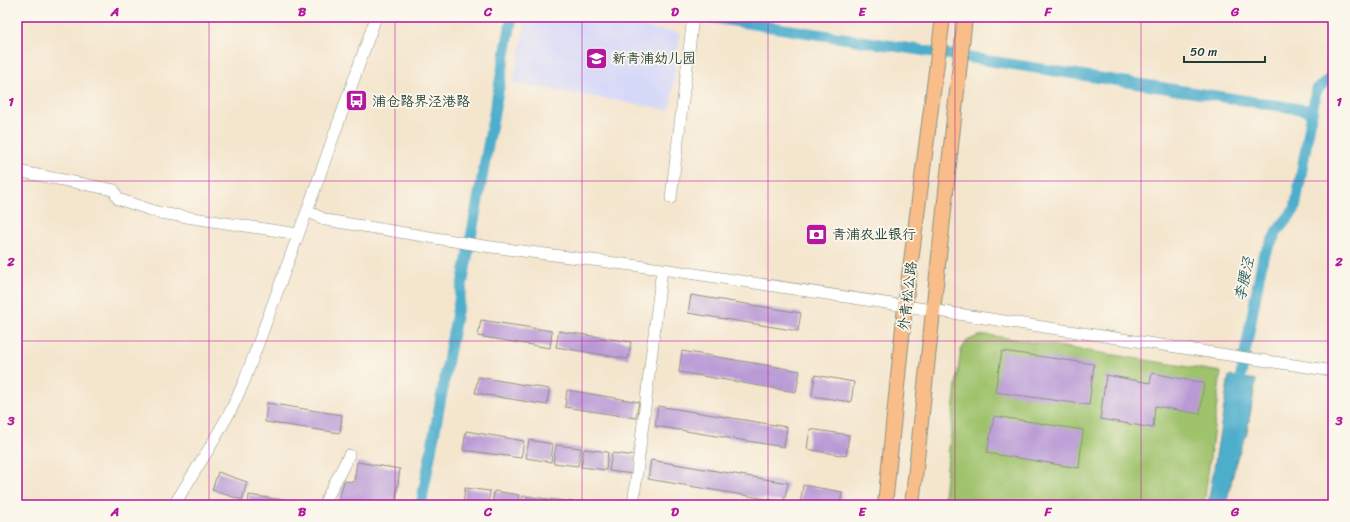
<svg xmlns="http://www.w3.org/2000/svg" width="1350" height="522" font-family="Sriracha,'LXGW WenKai TC',sans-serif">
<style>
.built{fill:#d6d8f8}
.green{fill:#9fc26c;stroke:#5f8050}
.water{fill:#4daecc;stroke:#367680}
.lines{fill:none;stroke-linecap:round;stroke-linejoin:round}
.canal{stroke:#4daecc;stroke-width:11}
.building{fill:#b99ad5}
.minor-casing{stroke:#8a9180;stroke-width:12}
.major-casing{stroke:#8a9180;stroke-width:16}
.minor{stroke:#fff;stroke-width:11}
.major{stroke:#f8bd89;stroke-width:14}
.grid{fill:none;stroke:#b5179e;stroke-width:1;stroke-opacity:0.55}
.labels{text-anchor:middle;stroke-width:3.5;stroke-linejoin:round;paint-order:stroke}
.poi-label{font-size:14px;fill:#1f3d34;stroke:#fbf7ec;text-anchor:start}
.street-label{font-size:14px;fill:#1f3d34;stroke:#fbf7ec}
.water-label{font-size:15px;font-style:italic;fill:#2d5f62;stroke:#fbf7ec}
.neatline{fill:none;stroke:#b5179e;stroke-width:1.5}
.grid-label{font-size:13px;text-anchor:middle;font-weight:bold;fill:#b5179e}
</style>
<rect width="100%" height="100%" fill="#fbf7ec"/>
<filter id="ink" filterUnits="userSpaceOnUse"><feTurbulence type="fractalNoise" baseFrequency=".025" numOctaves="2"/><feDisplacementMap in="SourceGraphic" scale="8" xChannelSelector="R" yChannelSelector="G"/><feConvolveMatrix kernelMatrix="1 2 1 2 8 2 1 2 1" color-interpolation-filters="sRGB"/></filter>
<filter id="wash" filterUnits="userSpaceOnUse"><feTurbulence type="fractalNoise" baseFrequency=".012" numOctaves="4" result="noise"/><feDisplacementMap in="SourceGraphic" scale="16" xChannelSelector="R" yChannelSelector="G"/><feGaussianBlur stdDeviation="0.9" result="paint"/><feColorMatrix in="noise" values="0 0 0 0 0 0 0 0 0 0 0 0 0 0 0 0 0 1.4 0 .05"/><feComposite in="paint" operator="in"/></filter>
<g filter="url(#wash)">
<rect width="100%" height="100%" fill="#f4e5cd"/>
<path class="built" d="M527,17H579L680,33L670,110L513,83Z"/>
<path class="green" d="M988,335L1221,372L1204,505H943L956,385L961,350L967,341L978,336Z"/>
<path class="water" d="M1229,376L1256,380L1247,432L1237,458L1226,505H1208Z"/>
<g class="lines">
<path class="canal" d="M707,17L1313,111
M1238,391L1263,257L1278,230L1295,209L1316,90L1333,76
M421,505L512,17"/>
</g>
<g id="blocks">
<path class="building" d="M691,295L801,313L798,331L688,313Z
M481,320L552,331L550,348L478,336Z
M559,331L631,342L628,359L556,347Z
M682,351L800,371L796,392L679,372Z
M1002,351L1094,364L1089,405L995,392Z
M1152,373L1204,383L1200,414L1155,406L1153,428L1100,419L1106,375L1150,383Z
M815,375L854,382L851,402L812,396Z
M478,377L549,389L547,405L475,393Z
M567,390L639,402L636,418L565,407Z
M267,403L342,415L340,433L265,422Z
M658,406L787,427L784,447L655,426Z
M994,416L1083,430L1079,468L987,453Z
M810,429L849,435L846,456L807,449Z
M466,431L524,441L521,458L463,450Z
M529,440L553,444L551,462L526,458Z
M556,445L581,448L578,466L553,463Z
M584,449L608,452L606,470L581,467Z
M612,453L636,456L634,474L609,471Z
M651,460L788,483L784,502L648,479Z
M357,462L400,469L395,505H347L338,503L344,481L354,482Z
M218,472L247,482L242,500L212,490Z
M803,485L842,492L840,505H800Z
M465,488L490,491L488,505H463Z
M494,491L519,495L518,505H492Z
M249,495L308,504V505H248Z
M523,496L548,499L547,505H521Z
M550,499L575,502V505H550Z
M578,502L590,504V505H578Z"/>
</g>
</g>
<g filter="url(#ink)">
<use href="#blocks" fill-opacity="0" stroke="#8a9180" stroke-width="1"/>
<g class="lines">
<defs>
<path id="minor" d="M17,171L114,190L118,199L160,213L298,234
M671,198L693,17
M307,211L326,220L484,246L662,269L1333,371
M174,505L210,447L230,412L244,382L307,211L376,17
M325,505L327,498L349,455
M633,505L662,269"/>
<path id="major" d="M885,505L905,307L943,17
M912,505L965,17"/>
</defs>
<use href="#minor" class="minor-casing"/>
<use href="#major" class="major-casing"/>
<use href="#minor" class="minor"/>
<use href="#major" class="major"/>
</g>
</g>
<path class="grid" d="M209,17V505M395,17V505M582,17V505M768,17V505M955,17V505M1141,17V505M17,181H1333M17,341H1333"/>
<defs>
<symbol id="school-square" viewBox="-11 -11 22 22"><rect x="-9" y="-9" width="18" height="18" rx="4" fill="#b5179e" stroke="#fbf7ec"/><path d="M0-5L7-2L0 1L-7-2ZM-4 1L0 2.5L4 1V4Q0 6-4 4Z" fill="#fff"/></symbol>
<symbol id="bus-square" viewBox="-11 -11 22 22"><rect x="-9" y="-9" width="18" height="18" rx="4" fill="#b5179e" stroke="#fbf7ec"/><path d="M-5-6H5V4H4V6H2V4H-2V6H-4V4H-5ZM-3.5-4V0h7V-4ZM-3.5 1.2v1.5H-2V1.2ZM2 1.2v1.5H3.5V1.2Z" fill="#fff"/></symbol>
<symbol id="bank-square" viewBox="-11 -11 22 22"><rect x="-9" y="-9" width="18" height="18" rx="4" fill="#b5179e" stroke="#fbf7ec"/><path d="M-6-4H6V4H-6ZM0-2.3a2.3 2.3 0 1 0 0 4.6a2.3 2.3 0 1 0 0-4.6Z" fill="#fff"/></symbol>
</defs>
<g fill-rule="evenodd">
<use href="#school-square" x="584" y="46" width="25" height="25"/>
<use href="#bus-square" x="344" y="88" width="25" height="25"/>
<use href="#bank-square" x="804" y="222" width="25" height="25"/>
</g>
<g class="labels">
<g class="poi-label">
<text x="612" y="63">新青浦幼儿园</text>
<text x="372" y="106">浦仓路界泾港路</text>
<text x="832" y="239">青浦农业银行</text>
</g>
<g class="street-label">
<text transform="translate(907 296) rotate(-83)" y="5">外青松公路</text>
</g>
<g class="water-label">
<text transform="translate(1244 279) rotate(-78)" y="5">李腰泾</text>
</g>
</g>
<rect width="1350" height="522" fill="none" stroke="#fbf7ec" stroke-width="44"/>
<path d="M1184 56v6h81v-6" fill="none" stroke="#1f3d34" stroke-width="2"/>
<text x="1190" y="56" font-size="12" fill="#1f3d34" stroke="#fbf7ec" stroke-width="3" paint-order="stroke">50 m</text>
<rect x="22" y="22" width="1306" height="478" class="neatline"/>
<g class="grid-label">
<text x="115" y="16">A</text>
<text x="302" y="16">B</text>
<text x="488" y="16">C</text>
<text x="675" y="16">D</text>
<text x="862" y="16">E</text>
<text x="1048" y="16">F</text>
<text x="1235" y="16">G</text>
<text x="11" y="106">1</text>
<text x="1339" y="106">1</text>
<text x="11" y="266">2</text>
<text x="1339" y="266">2</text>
<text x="11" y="425">3</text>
<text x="1339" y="425">3</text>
<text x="115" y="516">A</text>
<text x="302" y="516">B</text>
<text x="488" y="516">C</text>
<text x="675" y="516">D</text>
<text x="862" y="516">E</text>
<text x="1048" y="516">F</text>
<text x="1235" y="516">G</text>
</g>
</svg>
